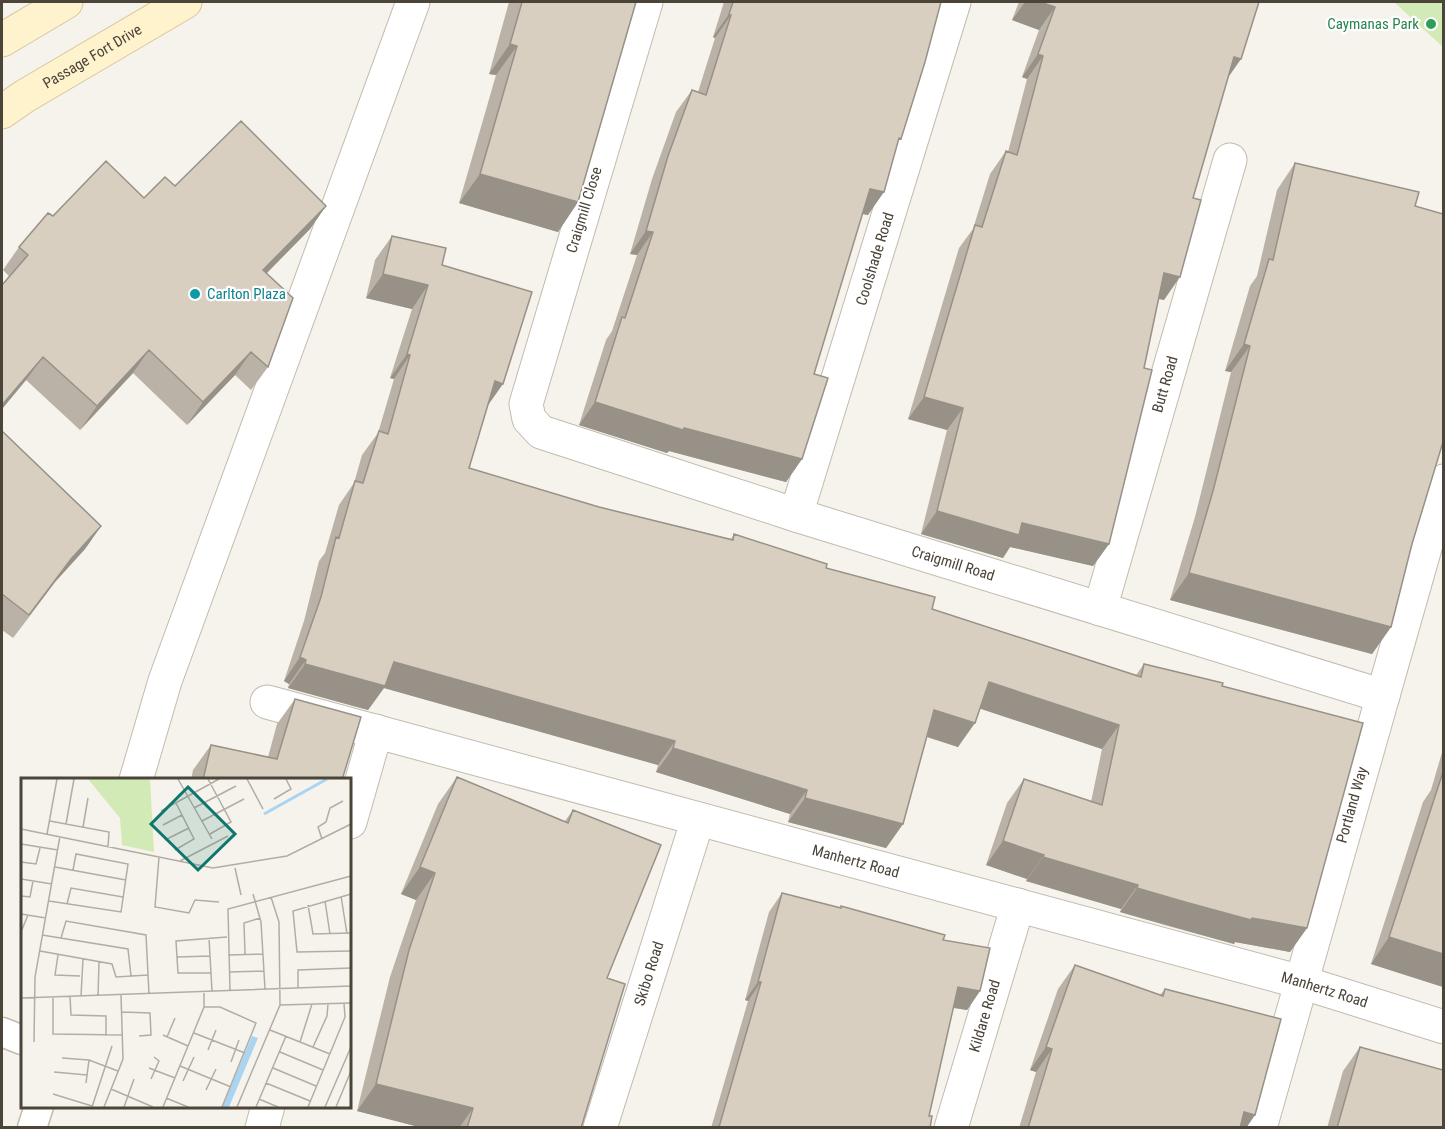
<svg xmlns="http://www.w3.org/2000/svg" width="1445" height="1129" font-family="'Roboto Condensed',sans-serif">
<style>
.green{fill:#d2eab5}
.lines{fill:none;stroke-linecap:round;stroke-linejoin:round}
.service-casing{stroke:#c2bbae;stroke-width:31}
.minor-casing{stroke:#c2bbae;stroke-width:35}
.secondary-casing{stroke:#d6c79b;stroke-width:35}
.service{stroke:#fff;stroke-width:28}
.minor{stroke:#fff;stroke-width:33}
.secondary{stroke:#fff3cd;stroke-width:33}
.wall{fill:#bab2a6}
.shaded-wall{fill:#979187}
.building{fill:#d8cfc1;stroke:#979187;stroke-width:1.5}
.leisure-dot{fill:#2e9e5b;stroke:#fff;stroke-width:2}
.culture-dot{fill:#0f9aa8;stroke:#fff;stroke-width:2}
.labels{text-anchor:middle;stroke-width:4.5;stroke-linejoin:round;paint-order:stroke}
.leisure-label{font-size:15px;fill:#27864d;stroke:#fff;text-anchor:end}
.street-label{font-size:15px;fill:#4b4439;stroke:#fff}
.culture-label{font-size:15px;fill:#0d838f;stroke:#fff;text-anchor:start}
.inset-river{fill:none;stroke:#a9d4f2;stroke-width:3}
.inset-road{fill:none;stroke:#b2ada4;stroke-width:1.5}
.view{fill:#0f766e;fill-opacity:0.15;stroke:#0f766e;stroke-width:3}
.inset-edge{fill:none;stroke:#4b4439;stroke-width:3}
</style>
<rect width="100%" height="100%" fill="#f6f3ec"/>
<path class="green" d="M1394,2H1443V47Z"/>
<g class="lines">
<defs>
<path id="service" d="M2,1032L22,1040
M32,1128L39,1106"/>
<g id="minor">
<path id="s1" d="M646,2L526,404L529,419L541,432L796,515L1383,696"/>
<path id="s2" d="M796,515L954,2"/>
<path id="s3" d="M1100,609L1230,160"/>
<path id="s4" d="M267,702L1301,982L1444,1027"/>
<path d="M136,780L165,681L413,2"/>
<path d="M350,822L376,731"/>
<path d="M262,1128L268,1106"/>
<path id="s5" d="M600,1128L698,819"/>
<path id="s6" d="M951,1128L1018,905"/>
<path id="s7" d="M1260,1128L1444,481"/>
</g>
<g id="secondary">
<path d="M2,40L66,2"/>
<path id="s8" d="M2,112L25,96L185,2"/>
</g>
</defs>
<use href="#service" class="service-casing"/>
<use href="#minor" class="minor-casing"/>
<use href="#secondary" class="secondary-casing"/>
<use href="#service" class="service"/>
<use href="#minor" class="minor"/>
<use href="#secondary" class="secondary"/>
</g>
<path class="wall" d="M509,2H636L578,202L558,232L459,203L496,75L489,74Z
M724,2H941L897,145L868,215L862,214L814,374L802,459L786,482L669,451L667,453L579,425L606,340L612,331L637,255L630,254L652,179L676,112L692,90L698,92L715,38L713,37Z
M1019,2H1259L1228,77L1164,300L1158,299L1109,544L1093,566L1010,547L1003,558L921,534L947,430L908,419L959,248L973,229L990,174L1006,151L1008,152L1027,79L1022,77L1039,30L1012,20Z
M1295,163L1415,206L1412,544L1391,627L1372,654L1170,600L1195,517L1231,372L1225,371L1250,286L1257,276L1277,190Z
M175,186L326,206L310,229L267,273L268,367L251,390L235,375L187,425L133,373L80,430L26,380L2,409V285L9,276L3,270L19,247L53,216L144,198Z
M392,236L442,265L488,406L469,468L599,507L731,539L734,534L932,609L1136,675L1144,664L1222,686L1307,928L1290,952L1235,942L1234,944L1168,926L1120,912L1121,909L1026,881L1027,879L986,865L1007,803L1024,779L1091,802L1102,749L980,708L958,747L927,737L903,824L886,848L788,822L790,814L656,772L658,765L384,688L368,710L288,688L289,684L284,681L304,621L319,561L325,553L339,505L354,483L362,455L378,433L394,379L390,378L412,309L366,298L375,260Z
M2,431L101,526L85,549L55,582L13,638L2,630Z
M295,699L342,780H191L193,770L211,745L268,757L277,724Z
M1443,749V987L1371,964L1423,802L1431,790Z
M457,777L565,821L573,810L607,978L581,1128H423L357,1111L390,977L416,900L401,894L438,804Z
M782,893L840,908L841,906L943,940L980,991L967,1010L953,1008L929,1116L930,1128H711L748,1001L745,1000L769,912Z
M1075,965L1160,995L1165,989L1255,1115L1246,1128H1019L1036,1072L1030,1070L1058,989Z
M1360,1047L1443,1128H1327L1343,1071Z"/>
<path class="shaded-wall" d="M1025,2H1040L1055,7L1039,30L1012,20Z
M729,14L731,15L715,38L713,37Z
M510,44L517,46L496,75L489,74Z
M1038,54L1043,56L1027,79L1022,77Z
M1234,57L1241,59L1225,82Z
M480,174L578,202L558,232L459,203Z
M870,189L884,192L868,215L854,212Z
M326,206L310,229L247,293L263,270Z
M646,231L653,232L637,255L630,254Z
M1164,273L1180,277L1164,300L1148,296Z
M383,274L428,285L412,309L366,298Z
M1244,344L1250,346L1231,372L1225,371Z
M149,350L133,373L80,430L97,406Z
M251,352L235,375L187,425L203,402Z
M407,354L410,355L394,379L390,378Z
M43,357L26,380L2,409V405Z
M495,381L503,384L486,408Z
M924,397L963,408L947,430L908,419Z
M595,402L684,428L802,459L786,482L669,451L667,453L579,425Z
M937,511L1022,523L1109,544L1093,566L1010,547L1003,558L921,534Z
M101,526L85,549L55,582L13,638L71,559Z
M1189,573L1391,627L1372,654L1170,600Z
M300,657L306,660L289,684L284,681Z
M394,662L675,741L658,765L384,688L368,710L288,688L305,664Z
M989,682L1119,725L1102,749L972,706Z
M934,710L975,723L958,747L918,734Z
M673,748L807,790L790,814L656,772Z
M805,798L903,824L886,848L788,822Z
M1003,841L1044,855L1027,879L986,865Z
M1043,857L1138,885L1121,909L1026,881Z
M420,867L435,873L416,900L401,894Z
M1137,888L1252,918L1307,928L1290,952L1235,942L1234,944L1120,912Z
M1389,937L1443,954V987L1371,964Z
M758,982H761L748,1001L745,1000Z
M958,987L980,991L967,1010L944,1006Z
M1046,1047L1052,1049L1036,1072L1030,1070Z
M376,1084L473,1108L459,1128H423L357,1111Z
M1244,1112L1255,1115L1246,1128H1233Z"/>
<path class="building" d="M522,2H636L578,202L480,174L517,46L510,44Z
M733,2H941L925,62L901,139L899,138L884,192L870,189L814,374L828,378L802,459L684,428L683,430L595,402L622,317L625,318L653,232L646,231L668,156L692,90L706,95L731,15L729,14Z
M1040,2H1259L1241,59L1234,57L1193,198L1201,200L1180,277L1164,273L1144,368L1152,370L1109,544L1022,523L1019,535L937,511L963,408L924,397L975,225L982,227L1006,151L1017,155L1043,56L1038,54L1055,7Z
M241,121L326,206L263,270L293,298L268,367L251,352L203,402L149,350L97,406L43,357L2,405V285L28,255L19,247L48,213L53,216L106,161L144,198L165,177L175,186Z
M1295,163L1419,192L1415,206L1443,214V442L1412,544L1391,627L1189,573L1213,491L1250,346L1244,344L1269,259L1273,260Z
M392,236L446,248L442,265L532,292L503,384L495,381L469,468L599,507L733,540L734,534L827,564L826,568L935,597L932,609L1141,677L1144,664L1223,683L1222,686L1363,723L1307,928L1252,918L1251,920L1185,902L1137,888L1138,885L1043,857L1044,855L1003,841L1024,779L1102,805L1119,725L989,682L975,723L934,710L903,824L805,798L807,790L673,748L675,741L394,662L385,686L305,664L306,660L300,657L321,597L336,537L339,538L355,481L363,483L379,431L388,434L410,355L407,354L428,285L383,274Z
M2,431L101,526L71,559L29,615L2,594Z
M295,699L361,717L342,780H203L211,745L277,759Z
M1442,775L1443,776V954L1389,937Z
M457,777L568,823L573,810L661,845L607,978L625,984L581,1128H467L473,1108L376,1084L409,950L435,873L420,867Z
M782,893L841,908V906L945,935L943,940L990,948L980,991L958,987L929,1116H932L930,1128H716L717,1127H719L761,982H758Z
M1075,965L1163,996L1165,989L1281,1019L1255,1115L1244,1112L1240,1128H1028L1052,1049L1046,1047Z
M1360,1047L1443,1070V1128H1337Z"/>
<circle class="leisure-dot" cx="1431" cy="24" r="6"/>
<circle class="culture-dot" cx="195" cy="294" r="6"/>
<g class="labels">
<g class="leisure-label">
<text x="1419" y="29">Caymanas Park</text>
</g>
<g class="street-label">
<text dy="5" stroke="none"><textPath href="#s8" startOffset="106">Passage Fort Drive</textPath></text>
<text transform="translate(584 210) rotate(-73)" y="5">Craigmill Close</text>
<text dy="5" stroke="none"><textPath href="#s2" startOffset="268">Coolshade Road</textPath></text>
<text dy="5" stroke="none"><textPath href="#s3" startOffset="234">Butt Road</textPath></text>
<text dy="5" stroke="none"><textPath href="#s1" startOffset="885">Craigmill Road</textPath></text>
<text dy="5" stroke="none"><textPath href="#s7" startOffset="336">Portland Way</textPath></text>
<text dy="5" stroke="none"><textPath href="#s4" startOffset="610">Manhertz Road</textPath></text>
<text dy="5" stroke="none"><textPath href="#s5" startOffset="162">Skibo Road</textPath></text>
<text dy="5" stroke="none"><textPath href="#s4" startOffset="1096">Manhertz Road</textPath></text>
<text dy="5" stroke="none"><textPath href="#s6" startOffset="117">Kildare Road</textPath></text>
</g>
<g class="culture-label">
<text x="207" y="299">Carlton Plaza</text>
</g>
</g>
<g transform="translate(21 778)">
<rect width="330" height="330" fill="#f6f3ec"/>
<path d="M67,1H129L133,74L101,67L99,40Z" fill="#d2eab5"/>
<path d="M231,258L237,260L208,329H201Z" fill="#a9d4f2"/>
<path class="inset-river" d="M243,36L306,1"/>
<path class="inset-road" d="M157,1L191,61M187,1L210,44L189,56M226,1L242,31M253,21L270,11L265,1M173,30L215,8M140,33L198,1M29,43L88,54L87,69M181,43L223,21M45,46L53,1M142,47L161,37M62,49L67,20M0,51L192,90L266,78L330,46M26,56L36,1M301,61L297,49L305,44L309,30L322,23M144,62L168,50M0,66L37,72M154,72L173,61L155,25M138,79L134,129L168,135L174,122L198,124M159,83L207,58M0,84L15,86L19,70M34,89L105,102M214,90L220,117M0,101L31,106M232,116L240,144L244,211M330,116L272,133L276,174L330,173M0,118L9,119L12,103M320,118L326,156M28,123L100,134L107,86L55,76L52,92M304,123L309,156M46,126L50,110L102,119M287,127L292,156L330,155M0,136L25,140M0,154L7,137M21,157L107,171L110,198M40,160L45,143L125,157L128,216M188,160L191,213M19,173L91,186L95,199L127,197M224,176L223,145L239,140M37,177L34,197L59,198M207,177L242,176M156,179L189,178M208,194L243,193M190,195H157L155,163L206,159M277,210V192L330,190M209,212L207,131L330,98M49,218L50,237L85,238V258M60,218L62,181M77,218L78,184M32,219V256L102,257M0,220L330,208M259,227L330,225M183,229H199L235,245L201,329M101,234L129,235L130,257L118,258M249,252L309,276M173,255L224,275M142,257L167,268M146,259L154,240M13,264L14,199L39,58M279,264L291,226M292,269L306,238L307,226M187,272L195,252M259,274L302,292M41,280L68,282L97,293M210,284L218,262M159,288L210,309M128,290L154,300M252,290L295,308M33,294L66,297M130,301L138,283L133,279M162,303L173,279M65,305L68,282M245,305L289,323M90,311L132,329M185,312L195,291M32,316L71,328M145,320L167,329M238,321L257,329M71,329L91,268M83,329L102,281L100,217M103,329L113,301M142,329L183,229V213M216,329L259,227L258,144L250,119M235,329L265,258M287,329L324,239L323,225M304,329L330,269M315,329L330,293"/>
<path class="view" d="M167,9L214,56L177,92L130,46Z"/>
<rect width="330" height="330" class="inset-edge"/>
</g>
<rect width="1445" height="1129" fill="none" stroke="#4b4439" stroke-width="6"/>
</svg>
